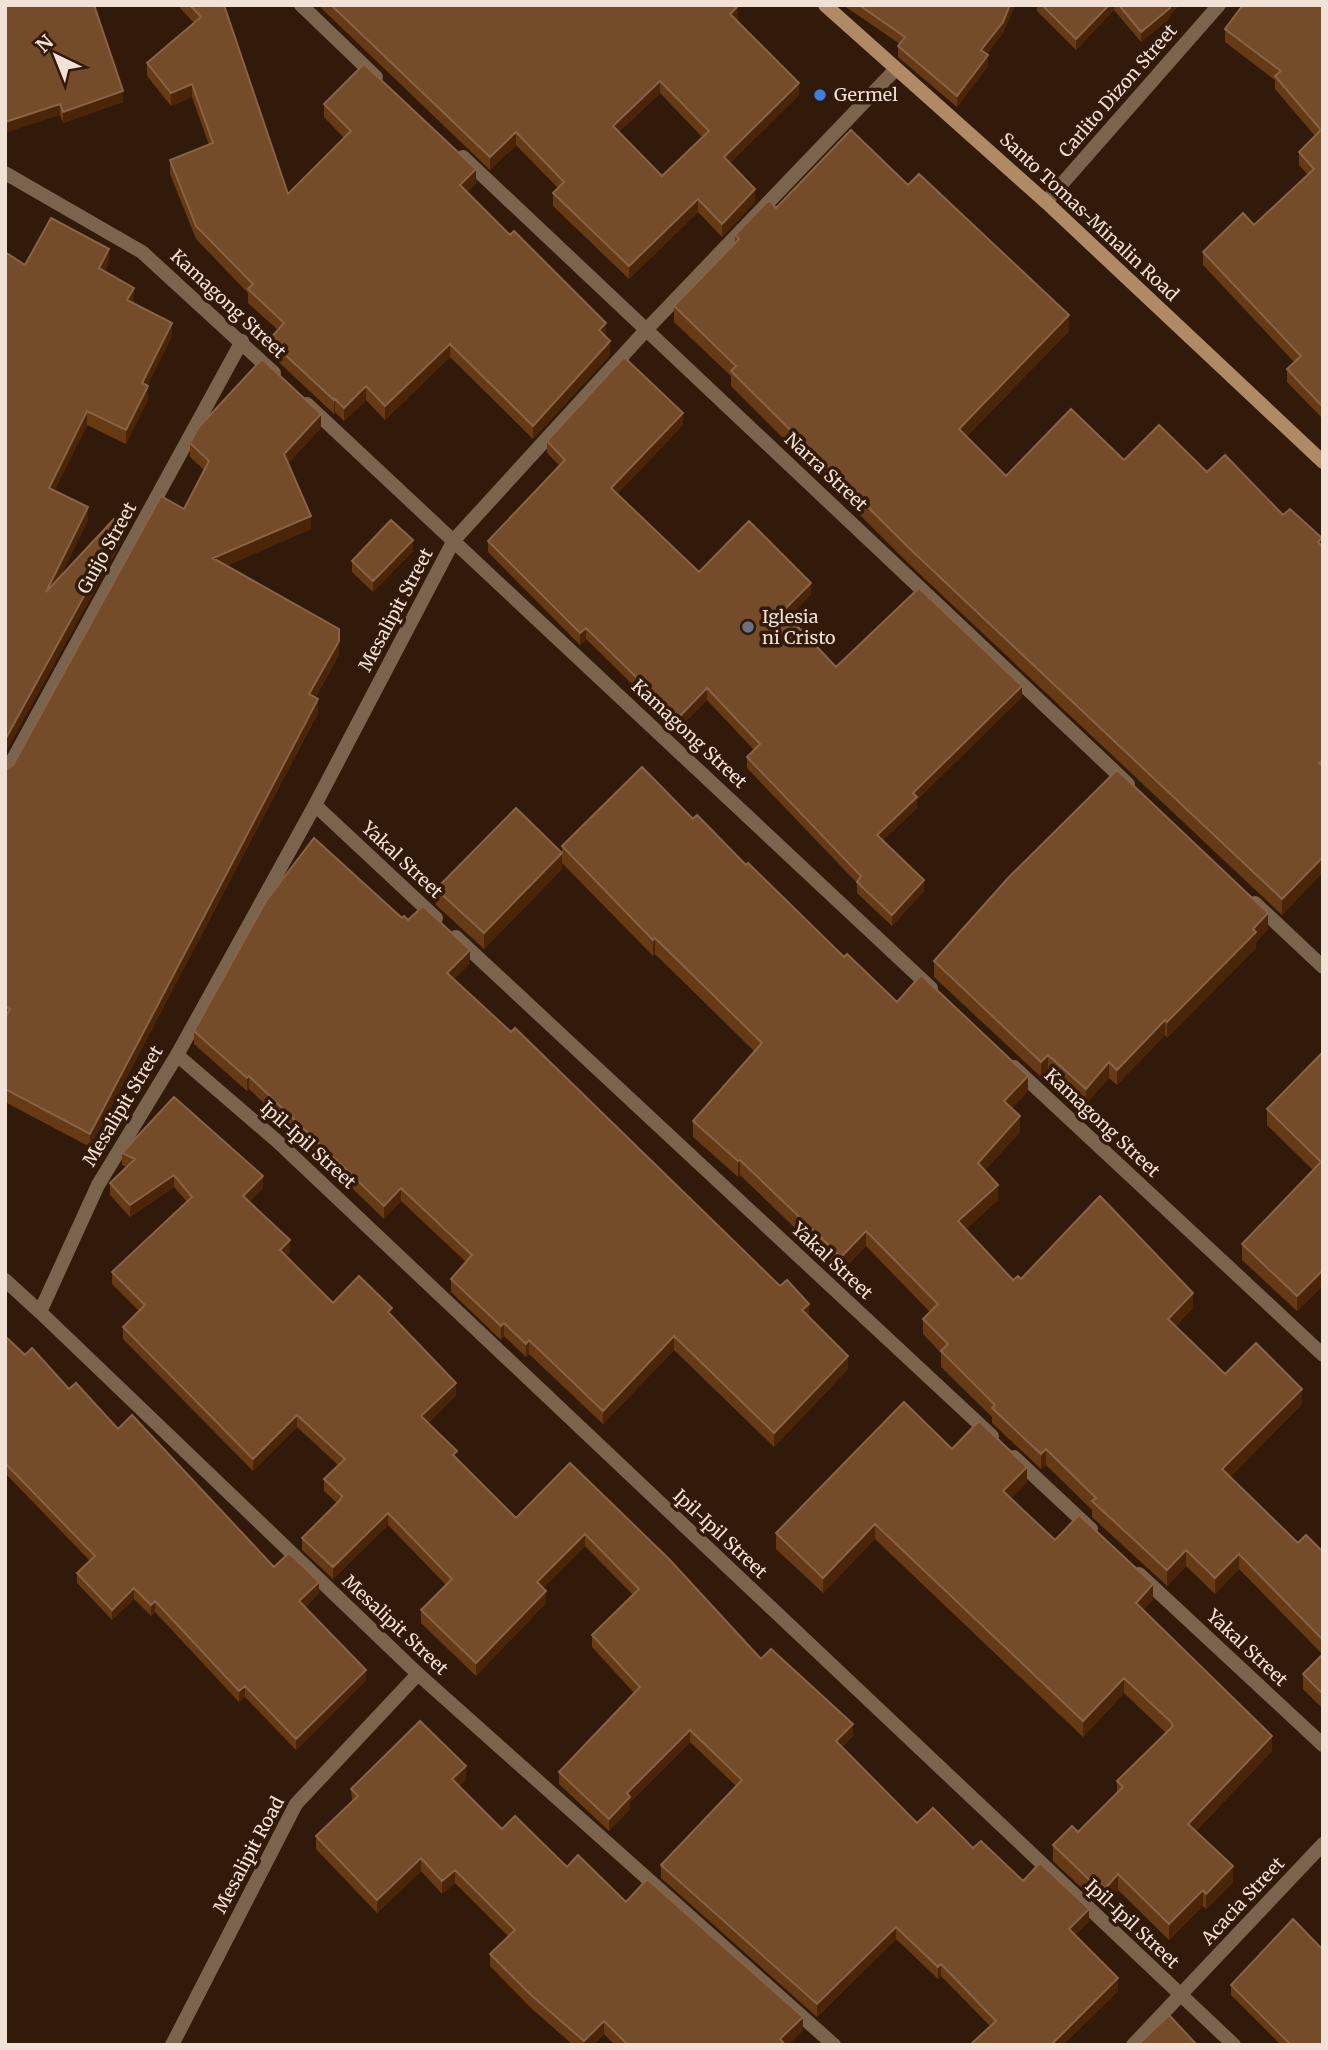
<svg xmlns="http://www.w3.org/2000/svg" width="1328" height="2050" font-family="Merriweather,serif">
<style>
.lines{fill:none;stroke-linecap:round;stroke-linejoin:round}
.street{stroke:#7b644d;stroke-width:14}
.secondary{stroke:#b08a64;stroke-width:14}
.wall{fill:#663a15;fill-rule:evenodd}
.shaded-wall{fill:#4a2508}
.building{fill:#754c2a;stroke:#886345;stroke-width:2;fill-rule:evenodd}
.shop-dot{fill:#3f7fe0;stroke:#311a09;stroke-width:2.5}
.worship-dot{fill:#6b7280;stroke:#311a09;stroke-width:2.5}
.labels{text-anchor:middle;stroke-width:7;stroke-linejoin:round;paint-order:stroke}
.street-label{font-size:18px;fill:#f2e1d6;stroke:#311a09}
.poi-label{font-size:18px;fill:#f2e1d6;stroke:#311a09;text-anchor:start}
</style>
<rect width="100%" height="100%" fill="#311a09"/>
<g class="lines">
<path class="street" d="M301,5L376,77
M463,157L1128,784
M5,173L142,252L274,373
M1046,202L1219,5
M307,404L931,988
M5,774L242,341
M315,805L436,918
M1255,903L1323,967
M456,937L992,1436
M177,1055L277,1141L1234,2045
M1014,1067L1323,1355
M5,1280L40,1312
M1014,1457L1091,1529
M1139,1574L1323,1745
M172,2045L296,1804L418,1674
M834,2045L418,1674L40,1312L98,1185L177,1055L315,805L454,540L647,329L895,70
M1133,2045L1323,1844"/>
<path class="secondary" d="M825,5L1046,202L1323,462"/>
</g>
<path class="wall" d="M5,5L123,102L63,123L60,115Z
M180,5H224L288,194L344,138L324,117V104L476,183L467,192L606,336L610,355L533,439L450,357L385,420L366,400L344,421L335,412L334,414L269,353V340L278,330L248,303V293L196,239L170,174V160L209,145L192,97L171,106L147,76V63L194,23L180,8Z
M318,5H737L738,19L736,20L799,95L730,163L755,202L722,237L698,212L629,279L553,206V193L558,188L516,145L490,170ZM660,93L702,137L662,176L619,132Z
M843,5H1015L1003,33L987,54L988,66L957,107L898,57V46L900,44Z
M1037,5H1179L1170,15V18L1141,42L1114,10L1076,50L1037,11Z
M1323,5V419L1287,382V369L1294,362L1203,265V252L1254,225L1308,175L1299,165V152L1315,136L1275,89V80L1225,42V29Z
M908,185L1069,331L966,437L1006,476L1124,460L1207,472L1283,515L1323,547V872L1282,915L909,564L731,386V376L674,322V306L735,243V235L776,208Z
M5,252L25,265L109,263L105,271L134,301L133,303L172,336L147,386L148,400L126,444L87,425L54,491L88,520L60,577L124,537L5,753Z
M683,425L617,494L699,572L811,594L789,617L836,667L1022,697L917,800V808L883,840L924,891L892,926L857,893V883L747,768V757L754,750L707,700L678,729L586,639L580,645L488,552V541L560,466L547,453V441Z
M321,428L288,463L311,529L226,566L339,655L315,698L318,713L90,1147L5,1102V770L13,765L184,509L204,470L190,457V443Z
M413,551L373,592L352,572V561Z
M693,819L746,865L844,957L897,1002L1028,1091L1012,1108L1020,1132L985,1170L998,1200L966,1229L1013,1280L1021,1279L1193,1308L1176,1326L1225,1374L1302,1404L1230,1477L1298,1543L1323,1552V1709L1303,1689V1674L1322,1654L1239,1569L1215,1594L1186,1566L1167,1586L1092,1517V1510L1046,1465L1041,1469L992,1423V1417L941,1367V1353L923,1334V1319L930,1312L866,1246L841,1272L740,1175L738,1177L693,1137V1121L754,1051L655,954L653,956L562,863V869L484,949L436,905V889L562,852V846Z
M402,918L408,920L470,963L454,979L809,1317L848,1369L774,1447L674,1350L603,1424L529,1354L526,1357L504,1336L501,1340L451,1292V1279L466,1262L401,1201L384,1219L249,1089L247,1091L194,1044V1031Z
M1268,929L1256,942V948L1167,1038L1165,1035L1117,1085L1109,1078L1086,1104L1048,1070L1041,1077L934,977V961Z
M1323,1052V1285L1297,1311L1242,1260V1244L1313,1170L1267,1125V1109Z
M122,1153L263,1188L249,1202L290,1252L286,1256L333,1303L392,1315L456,1395L428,1423L457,1459L516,1518L570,1463L761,1659L853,1736L842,1747L917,1823L973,1848L1023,1881L1089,1921L1075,1935L1118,1991L1063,2045H970L990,2026L941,1976L938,1979L896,1939L817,2017L661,1878V1865L736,1786L690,1742L630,1802V1809L609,1831L559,1784V1772L634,1693L592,1647V1635L633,1595L585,1546L543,1588L546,1603L476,1676L421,1623V1610L446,1585L388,1525L333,1579L302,1550V1538L337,1503L324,1491V1479L338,1465L297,1427L253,1471L123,1339V1327L139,1311L112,1284V1272L187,1202L174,1187L130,1217L110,1195V1183L127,1167L122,1165Z
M5,1336L25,1355L118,1429L274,1567L319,1593L305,1607L366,1680L296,1750L245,1697L239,1702L155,1612L151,1616L134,1599L112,1620L77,1583V1573L90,1561L5,1473Z
M952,1449L1027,1483L1011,1498L1055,1540L1153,1600L1143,1610L1272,1751L1196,1831L1233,1882L1206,1909L1203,1906L1169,1940L1118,1890L1102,1907L1053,1861V1845L1078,1832L1117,1792V1781L1166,1733L1124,1693L1083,1737L875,1539L823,1593L776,1549V1533Z
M466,1779L459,1786L502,1829L626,1902L803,2030L788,2045H615L604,2034L593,2045H573L531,2008L490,1966V1954L508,1936L455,1883L442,1894L421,1871L377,1913L316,1849V1836L352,1802L351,1789Z
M1231,1985L1323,2045H1281L1231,1995Z"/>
<path class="shaded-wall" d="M1010,5H1015L1003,33L981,61V50Z
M1109,5H1114V10L1076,50V39Z
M1169,5H1179L1170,15V18L1141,42V32Z
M738,6V19L730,26V14Z
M988,55V66L957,107V96Z
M660,81V93L613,138V126Z
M799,83V95L724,169V157Z
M192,84V97L171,106V93Z
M123,91V102L63,123V112Z
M60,104V115L5,133V122Z
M516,132V145L490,170V157Z
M476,169V183L460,198V185Z
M755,189V202L722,237V224Z
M698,199V212L629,279V266Z
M109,249V263L99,282V268Z
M134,288V301L127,314V300Z
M1069,315V331L959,445V429Z
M172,323V336L142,397V383Z
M606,323V336L599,344V330Z
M610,341V355L533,439V426Z
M450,344V357L385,420V406Z
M148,386V400L126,444V430Z
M366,386V400L344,421V408Z
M335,399V412L334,414V400Z
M87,411V425L49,502V488Z
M683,413V425L611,500V488Z
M321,414V428L284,468V454Z
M88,507V520L46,606V592Z
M311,516V529L213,572V558Z
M124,523V537L5,753V740Z
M413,540V551L373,592V581Z
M811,583V594L783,623V611Z
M586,628V639L580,645V633Z
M339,641V655L309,708V694Z
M1022,686V697L917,800V808L877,846V835L913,793Z
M707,688V700L678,729V718Z
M318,699V713L90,1147V1134Z
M562,853V869L484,949V933Z
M1323,857V872L1282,915V899Z
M924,880V891L892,926V915Z
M1268,913V929L1256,942V948L1167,1038V1022Z
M655,938V954L653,956V940Z
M470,950V963L447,986V973Z
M1165,1020V1035L1117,1085V1070Z
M1048,1055V1070L1041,1077V1062Z
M1109,1062V1078L1086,1104V1089Z
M249,1076V1089L247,1091V1078Z
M1028,1076V1091L1004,1116V1101Z
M1020,1116V1132L978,1178V1163Z
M740,1160V1175L738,1177V1161Z
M174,1175V1187L130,1217V1205Z
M263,1176V1188L243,1209V1196Z
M998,1185V1200L958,1237V1221Z
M401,1188V1201L384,1219V1206Z
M866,1231V1246L841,1272V1257Z
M290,1240V1252L280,1262V1250Z
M1323,1270V1285L1297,1311V1296Z
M1193,1293V1308L1168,1334V1319Z
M809,1304V1317L802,1310Z
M504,1323V1336L501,1340V1326Z
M674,1336V1350L603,1424V1411Z
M529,1340V1354L526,1357V1344Z
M848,1356V1369L774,1447V1433Z
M456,1383V1395L421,1429V1416Z
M1302,1389V1404L1222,1485V1469Z
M297,1415V1427L253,1471V1459Z
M1046,1449V1465L1041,1469V1454Z
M1027,1467V1483L1003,1506V1491Z
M388,1513V1525L333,1579V1567Z
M875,1524V1539L823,1593V1578Z
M585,1534V1546L537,1594V1582Z
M1186,1550V1566L1167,1586V1570Z
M1239,1554V1569L1215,1594V1578Z
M319,1582V1593L299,1612V1601Z
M1153,1584V1600L1136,1618V1603Z
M134,1588V1599L112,1620V1610Z
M546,1591V1603L476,1676V1663Z
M155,1601V1612L151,1616V1605Z
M366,1670V1680L296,1750V1739Z
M1124,1678V1693L1083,1737V1721Z
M245,1686V1697L239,1702V1691Z
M853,1724V1736L836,1754V1741Z
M690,1730V1742L630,1802V1809L609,1831V1819L627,1793Z
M1272,1736V1751L1188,1839V1824Z
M466,1766V1779L452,1792V1779Z
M421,1858V1871L377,1913V1900Z
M1233,1866V1882L1206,1909V1894Z
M455,1870V1883L442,1894V1881Z
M1118,1874V1890L1102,1907V1892Z
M1203,1890V1906L1169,1940V1924Z
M1089,1909V1921L1069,1941V1929Z
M896,1927V1939L817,2017V2004Z
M941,1964V1976L938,1979V1967Z
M1118,1978V1991L1063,2045H1051Z
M803,2017V2030L788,2045H780V2039Z
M604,2021V2034L593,2045H584V2041Z"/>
<path class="building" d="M5,5H94L123,91L63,112L60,104L5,122Z
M190,5H224L288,194L351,131L324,104L364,64L476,169L460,185L510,235L514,231L606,323L599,330L610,341L533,426L450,344L385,406L366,386L344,408L335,399L334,400L269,340L284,323L248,289L253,284L196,226L170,160L213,143L192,84L171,93L147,63L201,17Z
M331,5H737L738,6L730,14L799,83L724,157L755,189L722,224L698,199L629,266L553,193L564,182L516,132L490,157ZM660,81L709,131L662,176L613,126Z
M859,5H1010L1003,22L981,50L988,55L957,96L898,46L905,37Z
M1042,5H1109L1076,39Z
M1119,5H1169L1170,8L1141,32Z
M1243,5H1323V407L1287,369L1301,356L1203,252L1243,213L1254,225L1314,169L1299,152L1321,130L1275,76L1281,71L1225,29Z
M851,130L908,185L919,174L1069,315L959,429L1006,476L1071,409L1124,460L1159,425L1207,472L1225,455L1283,515L1290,509L1322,538L1318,542L1323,547V760L1319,763L1323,767V857L1282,899L909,548L731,371L736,366L674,306L739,239L735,235L769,200L776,208Z
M51,218L109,249L99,268L134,288L127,300L172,323L142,383L148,386L126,430L87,411L49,488L88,507L46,592L114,519L124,523L5,740V252L25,265Z
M624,357L683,413L611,488L699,572L749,521L811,583L783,611L836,667L919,588L1022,686L913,793L917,797L877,835L924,880L892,915L857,882L861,876L747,757L760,744L707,688L678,718L586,628L580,633L488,541L565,460L547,441Z
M262,359L321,414L284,454L311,516L213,558L339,629V641L309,694L318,699L90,1134L5,1089V1018L10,1009L5,1007V770L13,765L161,496L184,509L209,461L190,443L198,428Z
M391,520L413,540L373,581L352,561Z
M642,767L693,819L697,815L746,865L748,863L844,957L847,954L897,1002L921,975L1028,1076L1004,1101L1020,1116L978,1163L998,1185L958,1221L1013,1280L1018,1276L1021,1279L1100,1196L1193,1293L1168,1319L1225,1374L1256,1343L1302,1389L1222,1469L1298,1543L1306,1535L1323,1552V1640L1239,1554L1215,1578L1186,1550L1167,1570L1092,1501L1096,1498L1046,1449L1041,1454L992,1408L995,1405L941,1351L948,1344L923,1319L938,1304L866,1231L841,1257L740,1160L738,1161L693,1121L762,1043L655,938L653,940L562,846Z
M1117,770L1268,913L1253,929L1256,932L1167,1022L1165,1020L1117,1070L1109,1062L1086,1089L1048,1055L1041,1062L934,961L1009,877Z
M516,808L562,853L484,933L436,889Z
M314,838L402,918L404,916L408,920L423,906L470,950L447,973L511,1032L515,1028L780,1286L787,1280L809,1304L802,1310L848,1356L774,1433L674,1336L603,1411L529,1340L526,1344L504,1323L501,1326L451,1279L472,1255L401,1188L384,1206L249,1076L247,1078L194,1031L266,901Z
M1323,1052V1270L1297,1296L1242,1244L1321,1162L1267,1109Z
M174,1097L263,1176L243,1196L290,1240L280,1250L333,1303L359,1276L392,1308L388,1312L456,1383L421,1416L457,1451L453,1455L516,1518L570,1463L669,1559L761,1659L771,1649L853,1724L836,1741L917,1823L933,1808L973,1848L981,1841L1023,1881L1040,1863L1089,1909L1069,1929L1118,1978L1051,2045H970L996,2021L941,1964L938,1967L896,1927L817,2004L661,1865L742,1780L690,1730L627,1793L630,1797L609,1819L559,1772L640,1687L592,1635L639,1589L585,1534L537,1582L546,1591L476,1663L421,1610L452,1579L388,1513L333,1567L302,1538L340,1500L342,1496L324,1479L345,1459L297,1415L253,1459L123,1327L145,1305L112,1272L192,1197L174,1175L130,1205L110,1183L135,1159L122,1153Z
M5,1336L25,1355L32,1348L69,1389L76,1383L118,1429L132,1415L274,1567L289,1553L319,1582L299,1601L366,1670L296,1739L245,1686L239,1691L155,1601L151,1605L134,1588L112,1610L77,1573L95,1556L5,1463Z
M904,1402L952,1449L979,1421L1027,1467L1003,1491L1055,1540L1079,1515L1153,1584L1136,1603L1272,1736L1188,1824L1233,1866L1206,1894L1203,1890L1169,1924L1118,1874L1102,1892L1053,1845L1072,1826L1078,1832L1123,1787L1117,1781L1173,1726L1171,1722L1124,1678L1083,1721L875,1524L823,1578L776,1533Z
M1323,1654V1694L1303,1674Z
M420,1721L466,1766L452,1779L502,1829L515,1816L567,1867L578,1855L626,1902L647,1879L803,2017L780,2039L785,2045H628L604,2021L584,2041L531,1995L490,1954L515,1930L455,1870L442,1881L421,1858L377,1900L316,1836L358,1796L351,1789Z
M1293,1919L1323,1950V2045H1291L1231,1985Z
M1169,2015L1197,2045H1138Z"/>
<circle class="shop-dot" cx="820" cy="95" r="7"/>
<circle class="worship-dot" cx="748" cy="627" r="7"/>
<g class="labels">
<g class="street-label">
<text transform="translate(1118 91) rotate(-49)" y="6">Carlito Dizon Street</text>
<text transform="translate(1089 217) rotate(43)" y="6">Santo Tomas-Minalin Road</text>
<text transform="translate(228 304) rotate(43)" y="6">Kamagong Street</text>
<text transform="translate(826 472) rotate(43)" y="6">Narra Street</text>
<text transform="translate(107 548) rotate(-61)" y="6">Guijo Street</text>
<text transform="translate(396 610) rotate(-62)" y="6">Mesalipit Street</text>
<text transform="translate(689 734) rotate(43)" y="6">Kamagong Street</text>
<text transform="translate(402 860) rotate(43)" y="6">Yakal Street</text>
<text transform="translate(123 1106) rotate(-59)" y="6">Mesalipit Street</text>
<text transform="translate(1102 1123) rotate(43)" y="6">Kamagong Street</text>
<text transform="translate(308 1145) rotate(42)" y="6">Ipil-Ipil Street</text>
<text transform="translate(832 1261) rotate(43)" y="6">Yakal Street</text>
<text transform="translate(720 1534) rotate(43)" y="6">Ipil-Ipil Street</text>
<text transform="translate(395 1625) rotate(43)" y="6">Mesalipit Street</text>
<text transform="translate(1247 1648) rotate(43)" y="6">Yakal Street</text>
<text transform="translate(249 1855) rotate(-62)" y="6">Mesalipit Road</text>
<text transform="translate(1243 1901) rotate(-47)" y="6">Acacia Street</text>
<text transform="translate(1132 1924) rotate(43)" y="6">Ipil-Ipil Street</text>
</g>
<g class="poi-label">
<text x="834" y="101">Germel</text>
<text x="762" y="623">Iglesia<tspan x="762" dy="21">ni Cristo</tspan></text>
</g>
</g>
<rect width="1328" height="2050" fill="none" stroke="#f2e1d6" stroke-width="14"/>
<g transform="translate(56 56) rotate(317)" stroke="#311a09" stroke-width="5" paint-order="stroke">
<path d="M0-5L12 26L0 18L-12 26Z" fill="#f2e1d6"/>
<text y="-10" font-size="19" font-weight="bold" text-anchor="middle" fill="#f2e1d6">N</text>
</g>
</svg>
